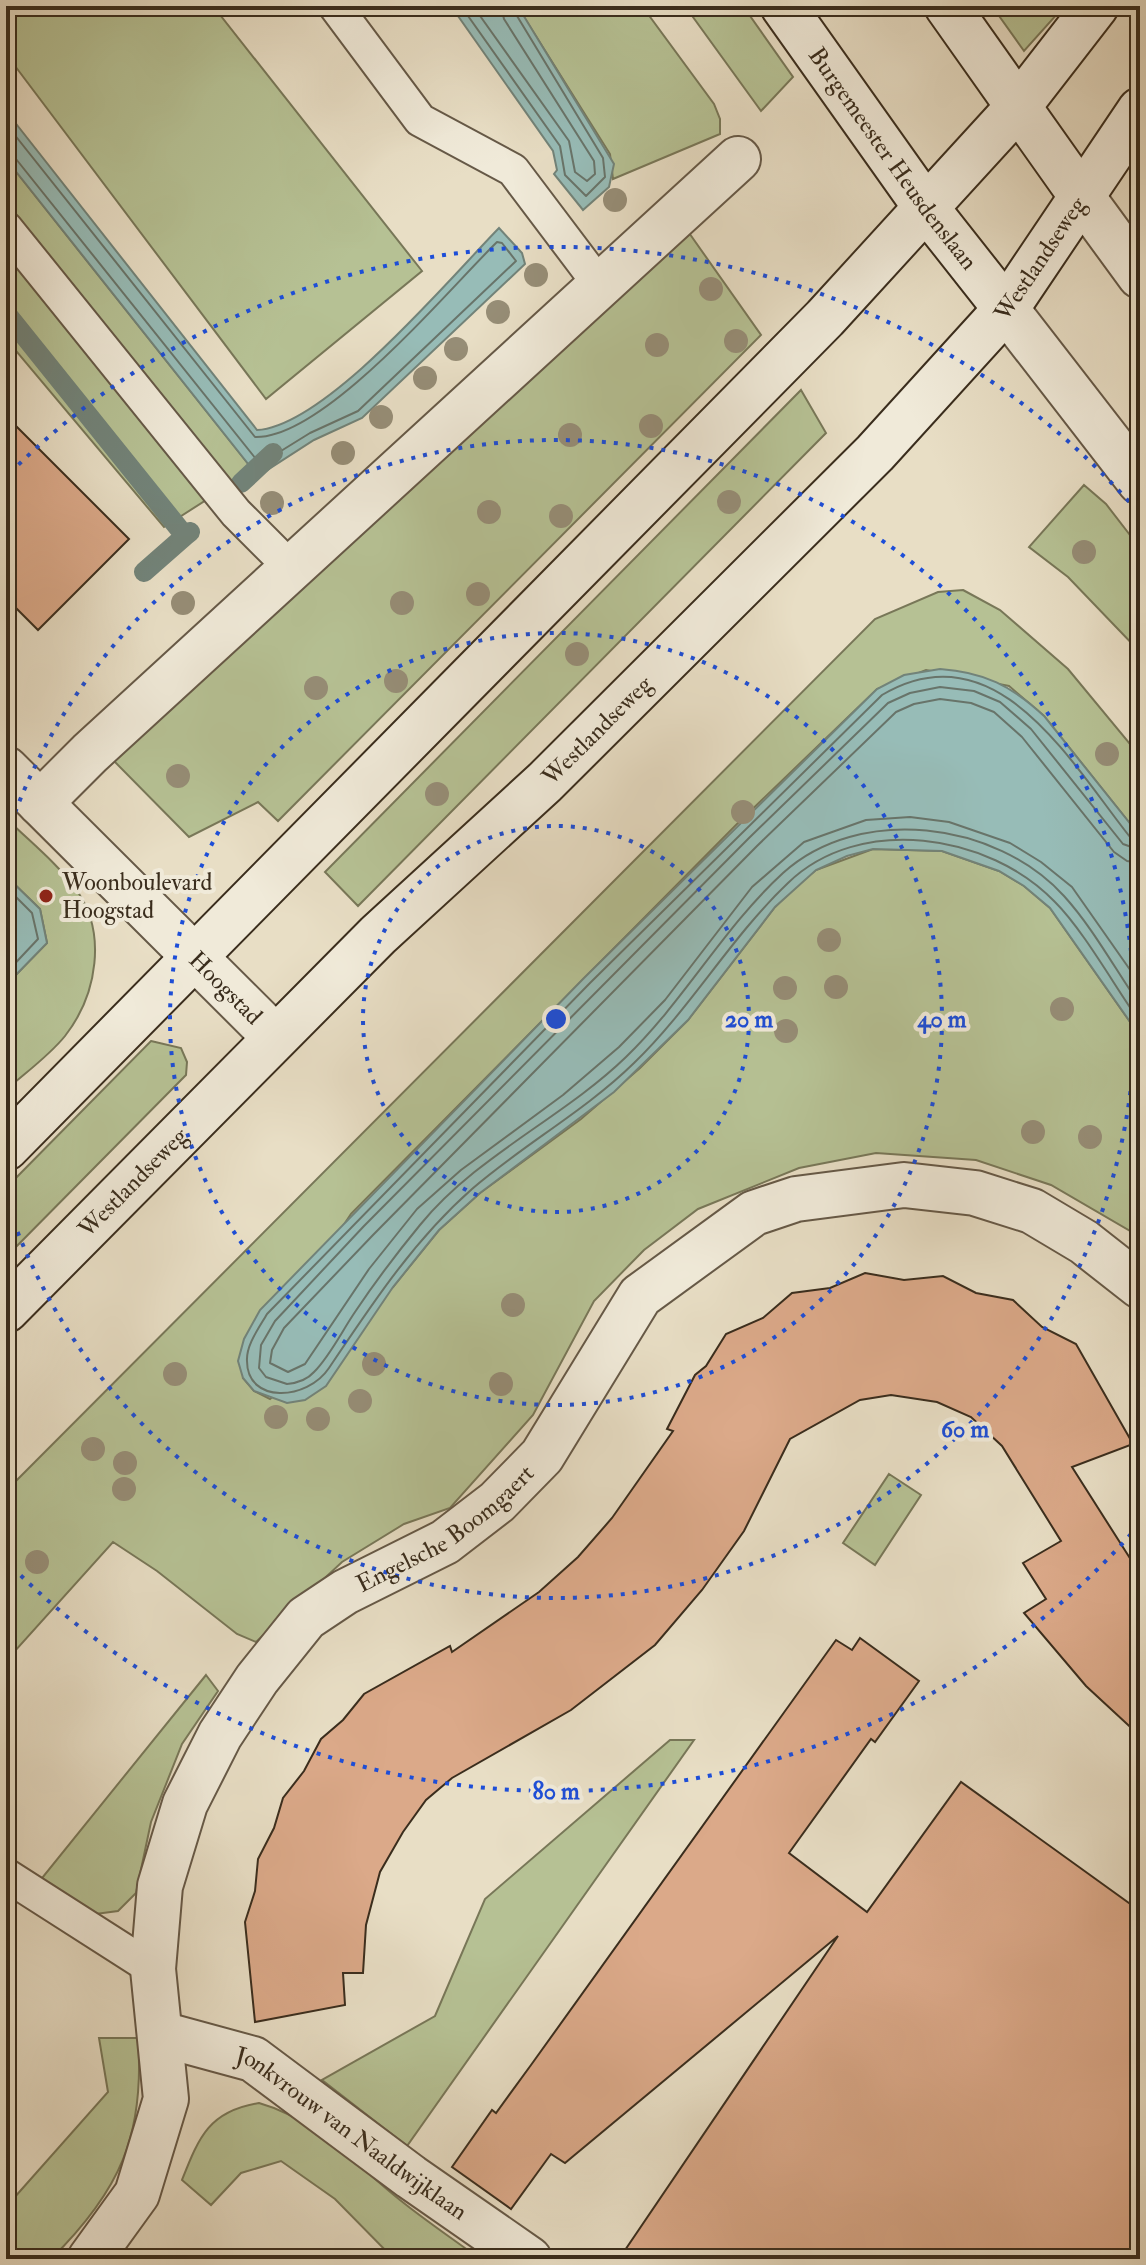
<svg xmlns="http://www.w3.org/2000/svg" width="1146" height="2265" font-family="'IM FELL Double Pica',serif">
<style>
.green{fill:#b6c194;stroke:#787758;stroke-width:2}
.water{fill:#97bcb7;stroke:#728379;stroke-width:2}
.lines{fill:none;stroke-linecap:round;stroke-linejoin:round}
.shore{stroke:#68746a;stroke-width:2}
.stream{stroke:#728379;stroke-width:20}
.building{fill:#dba989;stroke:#3a2d1d;stroke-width:2}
.service-casing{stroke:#665947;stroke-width:36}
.minor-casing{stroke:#665947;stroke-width:48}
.tertiary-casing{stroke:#665947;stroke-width:48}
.secondary-casing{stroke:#3a2d1d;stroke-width:48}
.service{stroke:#f0ead9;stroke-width:32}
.minor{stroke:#f0ead9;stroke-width:44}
.tertiary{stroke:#f0ead9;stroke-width:44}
.secondary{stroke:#f0ead9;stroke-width:44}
.tree{fill:#968d76}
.ring{fill:none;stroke:#1d4ed8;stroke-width:4;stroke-dasharray:4 8}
.poi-dot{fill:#8f2418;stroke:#f0ead9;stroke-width:3}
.labels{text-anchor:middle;stroke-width:8;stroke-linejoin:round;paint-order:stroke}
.street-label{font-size:24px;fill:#3a2d1d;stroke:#f0ead9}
.poi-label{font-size:24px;fill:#3a2d1d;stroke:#f0ead9;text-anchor:start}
.centre{fill:#1d4ed8;stroke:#f0ead9;stroke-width:4}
.ring-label{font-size:24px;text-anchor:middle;font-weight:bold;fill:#1d4ed8;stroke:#f0ead9;stroke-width:8;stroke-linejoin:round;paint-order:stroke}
</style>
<rect width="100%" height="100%" fill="#e8dec5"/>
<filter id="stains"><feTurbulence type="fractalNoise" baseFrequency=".0025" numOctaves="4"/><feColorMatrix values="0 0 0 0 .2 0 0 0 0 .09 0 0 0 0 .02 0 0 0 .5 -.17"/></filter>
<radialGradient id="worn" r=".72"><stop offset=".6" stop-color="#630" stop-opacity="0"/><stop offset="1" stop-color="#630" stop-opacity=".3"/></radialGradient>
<path class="green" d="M6,6H213L422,271L266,399L6,54Z
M517,6H642L714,104L720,119V134L613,179L610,154Z
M685,6H743L793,77L761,111Z
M992,6H1055L1059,12L1024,51Z
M6,159L253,470L164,527L6,339Z
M687,230L761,335L278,821L258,802L189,837L114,761Z
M801,390L826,433L358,906L325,872Z
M1084,485L1106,504L1140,548V652L1068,577L1029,547Z
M963,590L1000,610L1068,669L1140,756V836L1044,716L1009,686L926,670L877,689L736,825L351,1214L243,1378L254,1391L270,1399L393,1287L439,1230L480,1193L581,1119L640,1068L688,1020L775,907L796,886L816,870L873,849L942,851L999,871L1024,886L1050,908L1140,1036V1253L1130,1231L1051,1185L976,1160L876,1153L799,1168L698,1209L644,1250L594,1301L533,1415L450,1508L404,1524L342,1562L256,1642L237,1634L157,1571L113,1542L6,1661V1491L875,619L938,592Z
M6,818C29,841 56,862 75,888C108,932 97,995 65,1036C49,1056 25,1073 6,1090V985L47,943L40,909L6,876Z
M151,1041L181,1048L187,1062L186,1075L6,1257V1188Z
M889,1474L921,1495L875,1565L843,1543Z
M206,1675L218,1691L182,1744L151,1822L136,1893L118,1911L88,1915L38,1883Z
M670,1740H694L407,2146L322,2080L435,2016L485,1899Z
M99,2038H138C145,2135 120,2191 51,2259H6V2207L108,2092Z
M259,2103C316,2119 356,2165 400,2200C426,2221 453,2239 480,2259H394L335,2199L281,2161L241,2173L211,2205L182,2180C199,2137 209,2111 259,2103Z"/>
<path class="water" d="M451,6H517L525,18L614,164L609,187L583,210L554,174L557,170L553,151Z
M6,111L257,430C326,426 449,279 499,228L522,253L525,264L362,418L314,440L261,474L253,470L6,159Z
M940,669C984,672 1012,686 1044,716L1140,836V1036L1050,908L1024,886L999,871L942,851L873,849L847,856L816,870L775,907L688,1020L614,1092L480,1193L439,1230L393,1287L326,1386L305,1400L287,1403L254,1391L243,1378L238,1361L244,1339L260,1310L584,978L877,689L904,675Z
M6,876L40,909L47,943L6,985Z"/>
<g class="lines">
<path class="shore" d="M461,6L560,146L565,175L586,196L605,177L603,158L511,6
M473,6L569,141L575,172L587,181L595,174L594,161L504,19L501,6
M6,124L255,437C324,439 447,291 497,242L502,243L516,261L358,411L310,433L260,464L16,159L6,155
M1140,840L1130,837C1071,763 996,627 882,695L590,983L267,1314C259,1328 246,1345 247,1361C247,1404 307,1401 329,1368C372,1304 414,1240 472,1189C524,1144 585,1111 634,1063C691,1008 731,937 788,883C859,814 989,833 1055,902C1084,931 1115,987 1140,1022
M1140,850L1123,844L1031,729L1000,702L974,691L940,687L910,693L888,703L749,838L364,1226L275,1321L261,1345L259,1368L266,1377L287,1384C297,1383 307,1380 314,1372C330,1356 342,1331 355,1312C375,1282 397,1253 420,1225C476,1156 563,1118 626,1057C684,1001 724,927 783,873C859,804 996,821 1064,896C1093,928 1115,969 1140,1005
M1140,863L1127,861L1114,852L1022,737L994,712L971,703L940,699L914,704L896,712L757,846L373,1235L284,1328L272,1350L270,1363L288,1372L305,1364L369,1269L417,1209L461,1170L563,1095L619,1047L665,1000L752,887L804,842L866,820L910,817L949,822L1010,843L1041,862L1072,887L1140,984
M6,887L32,913L38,939L6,973"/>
<path class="stream" d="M6,313L185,536L190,532
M241,483L273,453
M144,572L185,536"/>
</g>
<path class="building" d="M6,416L129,539L38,630L6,598Z
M865,1273L904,1280L943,1276L976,1293L1013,1300L1042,1327L1076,1344L1133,1444L1072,1467L1140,1574V1736L1086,1686L1024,1613L1046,1599L1023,1563L1061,1541L1002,1446L971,1417L937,1402L891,1395L860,1400L790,1439L744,1531L702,1590L655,1645L571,1710L452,1778L426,1800L403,1832L380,1872L366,1925L363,1973H343L345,2005L255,2022L245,1922L255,1891L258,1859L274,1828L283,1798L304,1771L321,1739L343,1720L364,1694L450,1646L452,1652L539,1592L578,1557L612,1518L673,1431L667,1429L695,1375L706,1366L726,1334L763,1318L792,1293L830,1288Z
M860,1638L919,1681L875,1742L871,1739L789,1853L867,1912L961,1782L1140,1911V2259H619L838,1936L565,2163L551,2154L511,2209L452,2167L492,2110L496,2113L531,2065L836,1640L852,1650Z"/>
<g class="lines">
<defs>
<path id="service" d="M335,6L420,120L513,170L599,284
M6,228L236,513L291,568
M6,1875L153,1969"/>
<g id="minor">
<path id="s1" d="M6,769L275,1037"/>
<path d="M40,803L90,753L738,159"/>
<path id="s2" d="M161,2034L253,2059L411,2177L529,2259"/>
<path id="s3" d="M90,2259L137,2194L166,2099L153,1969L160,1886L185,1804L220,1735L257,1679L306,1618L345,1592L445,1542L497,1502L542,1456L640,1296L754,1213L796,1199L904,1185L975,1193L1032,1211L1084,1242L1140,1286"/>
</g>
<path id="tertiary" d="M1080,194L1140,276
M1006,309L1140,482"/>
<g id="secondary">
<path id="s4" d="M783,6L927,209L1006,309"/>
<path d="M947,6L1080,194"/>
<path d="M6,1148L825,318L1017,108L1096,6"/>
<path id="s5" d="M6,1310L378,935L545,782L875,453L1006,309L1140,110"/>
</g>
</defs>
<use href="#service" class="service-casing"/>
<use href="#minor" class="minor-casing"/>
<use href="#tertiary" class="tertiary-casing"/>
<use href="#secondary" class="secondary-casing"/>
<use href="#service" class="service"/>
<use href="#minor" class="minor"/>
<use href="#tertiary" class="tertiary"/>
<use href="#secondary" class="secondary"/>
</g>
<g class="tree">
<circle cx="615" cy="200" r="12"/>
<circle cx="536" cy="275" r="12"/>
<circle cx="711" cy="289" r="12"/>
<circle cx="498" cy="312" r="12"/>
<circle cx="736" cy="341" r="12"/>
<circle cx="657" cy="345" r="12"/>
<circle cx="456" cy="349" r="12"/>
<circle cx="425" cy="378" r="12"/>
<circle cx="381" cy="417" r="12"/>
<circle cx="651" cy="426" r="12"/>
<circle cx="570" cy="435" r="12"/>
<circle cx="343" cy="453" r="12"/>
<circle cx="729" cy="502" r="12"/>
<circle cx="272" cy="503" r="12"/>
<circle cx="489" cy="512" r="12"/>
<circle cx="561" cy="516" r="12"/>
<circle cx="1084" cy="552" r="12"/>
<circle cx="478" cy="594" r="12"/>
<circle cx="183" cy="603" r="12"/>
<circle cx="402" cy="603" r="12"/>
<circle cx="577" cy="654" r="12"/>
<circle cx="396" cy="681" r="12"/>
<circle cx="316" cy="688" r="12"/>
<circle cx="1107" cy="754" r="12"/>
<circle cx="178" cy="776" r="12"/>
<circle cx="437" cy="794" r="12"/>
<circle cx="743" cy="812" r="12"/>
<circle cx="829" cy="940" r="12"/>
<circle cx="836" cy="987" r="12"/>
<circle cx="785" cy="988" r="12"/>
<circle cx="1062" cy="1009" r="12"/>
<circle cx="786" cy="1031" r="12"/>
<circle cx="1033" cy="1132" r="12"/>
<circle cx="1090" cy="1137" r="12"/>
<circle cx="513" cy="1305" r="12"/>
<circle cx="374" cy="1364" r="12"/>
<circle cx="175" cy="1374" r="12"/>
<circle cx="501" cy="1384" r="12"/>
<circle cx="360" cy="1401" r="12"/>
<circle cx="276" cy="1417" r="12"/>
<circle cx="318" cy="1419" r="12"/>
<circle cx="93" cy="1449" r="12"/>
<circle cx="125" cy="1463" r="12"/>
<circle cx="124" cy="1489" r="12"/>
<circle cx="37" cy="1562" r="12"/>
</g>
<g class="ring">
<circle cx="556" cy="1019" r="193"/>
<circle cx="556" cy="1019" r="386"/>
<path d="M7 835A579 579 0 1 1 7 1203"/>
<path d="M1139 1525A772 772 0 0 1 10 1565M10 473A772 772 0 0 1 1139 513"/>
</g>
<circle class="poi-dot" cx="46" cy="896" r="8"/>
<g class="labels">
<g class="street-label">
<text dy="8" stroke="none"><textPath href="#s4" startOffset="188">Burgemeester Heusdenslaan</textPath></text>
<text dy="8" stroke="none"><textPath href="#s5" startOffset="1476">Westlandseweg</textPath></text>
<text dy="8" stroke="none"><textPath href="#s5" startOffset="828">Westlandseweg</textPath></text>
<text dy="8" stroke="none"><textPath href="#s1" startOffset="310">Hoogstad</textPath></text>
<text dy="8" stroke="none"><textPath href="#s5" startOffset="180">Westlandseweg</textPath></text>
<text dy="8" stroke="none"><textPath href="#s3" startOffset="868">Engelsche Boomgaert</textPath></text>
<text dy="8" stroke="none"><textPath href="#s2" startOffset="218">Jonkvrouw van Naaldwijklaan</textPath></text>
</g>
<g class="poi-label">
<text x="62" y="890">Woonboulevard<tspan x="62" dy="28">Hoogstad</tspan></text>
</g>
</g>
<circle cx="556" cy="1019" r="12" class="centre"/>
<g class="ring-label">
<text x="749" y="1027">20 m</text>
<text x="942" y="1027">40 m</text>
<text x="965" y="1437">60 m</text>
<text x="556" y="1799">80 m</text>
</g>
<rect width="1146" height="2265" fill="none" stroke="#e8dec5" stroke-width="32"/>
<rect x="8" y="8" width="1130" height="2249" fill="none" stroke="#3a2d1d" stroke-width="4"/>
<rect x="16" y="16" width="1114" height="2233" fill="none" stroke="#3a2d1d" stroke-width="2"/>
<rect width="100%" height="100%" filter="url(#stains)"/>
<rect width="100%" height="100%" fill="url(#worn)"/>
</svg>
